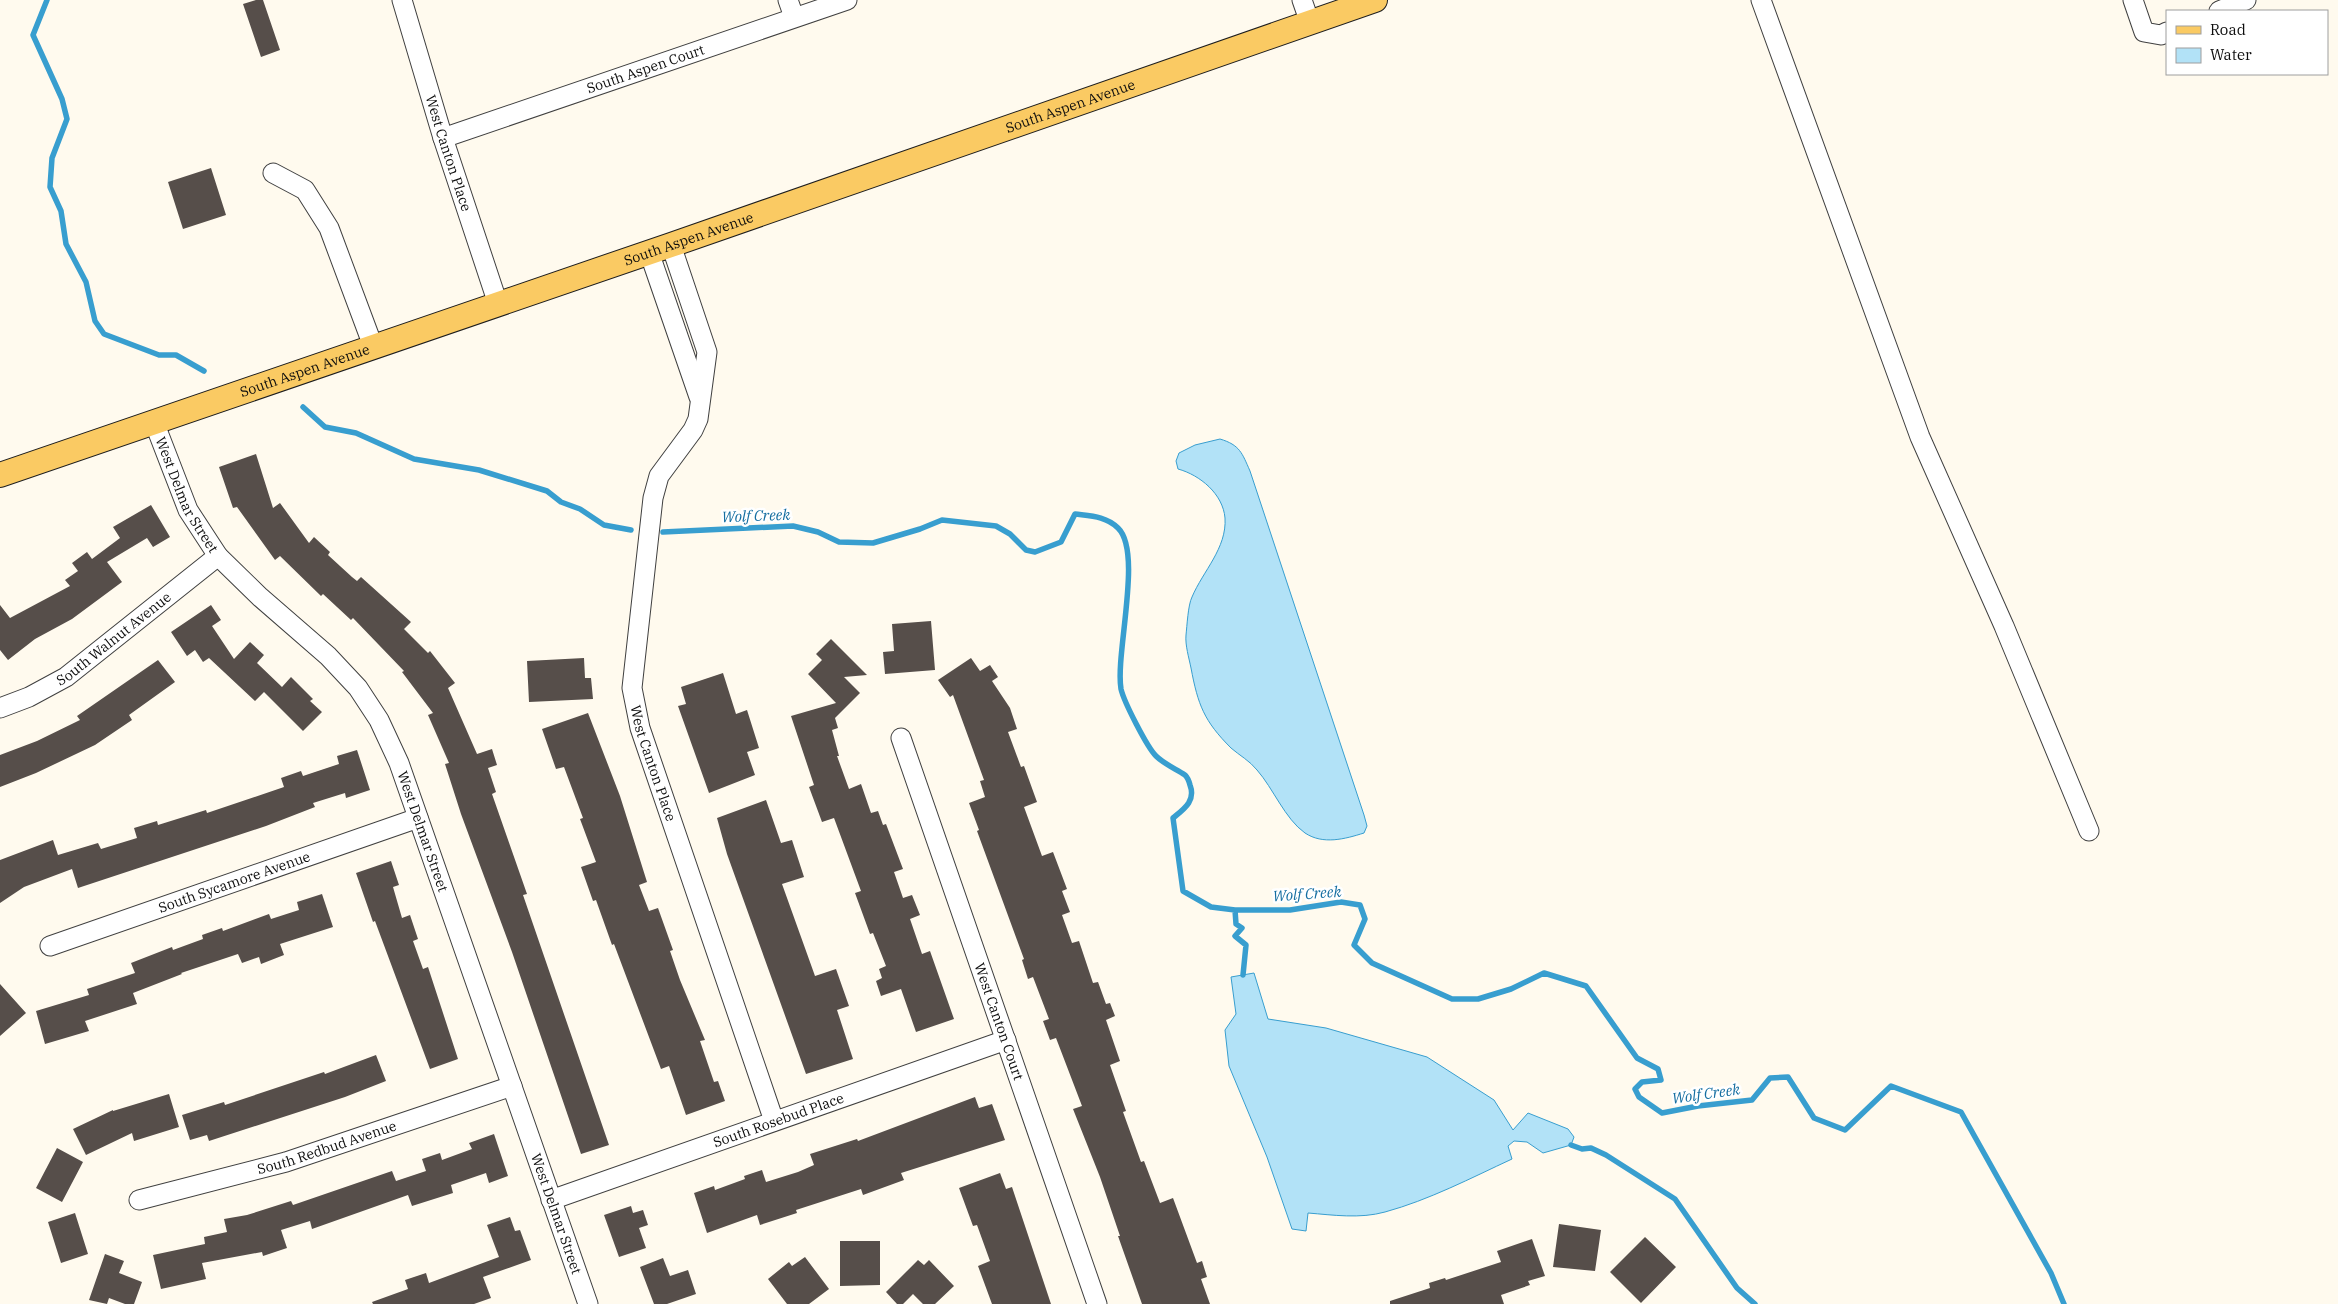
<svg xmlns="http://www.w3.org/2000/svg" width="2338" height="1304" font-family="'IBM Plex Serif',serif">
<style>
.water{fill:#b2e2f7;stroke:#389ecf}
.lines{fill:none;stroke-linecap:round;stroke-linejoin:round}
.stream{stroke:#389ecf;stroke-width:5.5}
.building{fill:#564e4a}
.minor-casing{stroke:#404040;stroke-width:21}
.major-casing{stroke:#1e1e1e;stroke-width:26}
.minor{stroke:#fff;stroke-width:19}
.major{stroke:#faca63;stroke-width:24}
.labels{text-anchor:middle;stroke-width:5;stroke-linejoin:round;paint-order:stroke}
.street-label{font-size:14px;fill:#0d0d0d;stroke:#fff}
.water-label{font-size:15px;font-style:italic;fill:#156ea1;stroke:#fff}
</style>
<rect width="100%" height="100%" fill="#fffaee"/>
<path class="water" d="M1220,439C1240,445 1242,453 1250,471L1364,815L1367,826L1364,833C1345,839 1323,845 1305,833C1285,819 1273,788 1257,770C1250,761 1239,755 1231,748C1204,721 1198,705 1191,668C1189,658 1185,645 1186,635C1187,626 1188,605 1192,597C1203,571 1227,548 1225,518C1223,494 1200,475 1178,469L1176,461L1179,453L1195,445Z
M1254,973L1268,1019L1326,1028L1427,1057L1494,1100L1513,1130L1528,1113L1568,1129L1574,1137L1571,1145L1543,1153L1527,1142L1514,1141L1508,1146L1512,1159C1471,1178 1429,1200 1385,1212C1360,1219 1333,1215 1308,1213L1306,1231L1292,1229L1267,1157L1229,1066L1225,1030L1236,1014L1231,977Z"/>
<g class="lines">
<path class="stream" d="M47,0L33,35L62,99L67,119L52,158L50,187L61,211L66,244L86,282L95,321L104,334L159,355H176L204,371
M303,407L325,427L356,433L414,459L479,470L547,491L561,502L580,509L604,525L631,530
M663,532L793,526L818,532L839,542L873,543L920,529L942,520L996,526L1010,534L1026,550L1035,552L1061,542L1075,514C1090,516 1106,516 1118,528C1143,552 1115,654 1121,689C1124,702 1147,747 1156,756C1164,764 1176,769 1185,775C1188,778 1189,781 1190,785C1196,801 1184,809 1173,818L1183,891L1211,907L1235,910H1290L1341,902L1360,905L1365,919L1354,945L1372,963L1452,999H1478L1511,989L1544,973L1586,986L1637,1058L1658,1069L1661,1080L1642,1082L1635,1089L1639,1097L1662,1113L1698,1106L1752,1100L1770,1078L1788,1077L1814,1118L1845,1130L1891,1086L1961,1112L2051,1273L2064,1304
M1235,910L1236,924L1242,928L1235,936L1246,945L1243,975
M1571,1145L1582,1149L1591,1148L1606,1155L1675,1199L1737,1288L1755,1304"/>
</g>
<path class="building" d="M256,0H263L280,50L261,57L243,4Z
M211,168L226,215L183,229L168,182Z
M256,454L273,508L280,503L309,543L314,537L330,552L328,555L352,577L357,581L361,577L411,622L404,629L428,653L430,651L455,683L448,688L477,754L492,749L497,765L488,768L496,792L492,794L527,894L523,895L609,1145L581,1154L512,952L461,814L445,764L449,763L428,715L433,713L402,672L404,671L353,618L351,620L323,594L321,596L280,556L275,560L237,507L233,508L219,467Z
M151,505L170,537L153,547L147,538L107,562L122,582L72,619L35,639L8,660L0,650V605L10,618L70,586L65,580L78,571L72,563L87,552L92,559L120,538L113,527Z
M211,605L221,620L212,626L234,659L250,642L264,655L257,663L282,687L291,677L313,699L310,701L322,712L303,731L264,692L255,701L209,658L203,662L195,650L187,656L171,632Z
M931,621L935,670L885,674L883,652L894,651L892,624Z
M831,639L867,675L844,677L860,693L835,718L838,728L832,730L839,756H837L849,789L861,784L871,813L878,811L883,825L886,824L903,869L894,872L903,898L912,895L920,915L910,919L922,954L930,951L954,1019L916,1032L901,989L881,996L876,981L882,978L879,969L886,966L873,933L870,934L855,893L861,891L834,818L822,822L809,787L814,785L791,716L836,703L808,674L822,660L816,654Z
M584,658L585,678H591L593,699L529,702L527,661Z
M971,658L980,671L990,665L998,677L992,681L1010,708L1017,729L1008,732L1021,767L1024,766L1037,802L1024,807L1042,856L1053,852L1067,889L1062,891L1070,912L1062,915L1072,943L1079,941L1093,983L1098,982L1106,1004L1110,1003L1115,1016L1106,1020L1120,1061L1110,1065L1126,1111L1123,1112L1141,1162L1144,1161L1160,1203L1173,1198L1197,1263L1202,1261L1207,1277L1201,1279L1210,1304H1142L1118,1236H1120L1100,1177L1073,1109L1082,1106L1056,1038L1050,1040L1043,1021L1049,1019L1033,977L1028,979L1022,960L1024,959L977,831L979,830L969,803L985,797L980,781L984,780L953,695L950,697L938,680Z
M158,660L175,682L129,715L132,720L95,745L36,773L0,787V755L37,741L80,720L77,716Z
M723,673L736,714L747,710L759,748L747,752L755,775L709,793L678,706L686,704L681,687Z
M588,713L620,796L647,882L639,885L649,911L658,908L673,950L670,951L680,980L705,1040L700,1041L714,1082L718,1081L725,1101L686,1115L669,1066L661,1069L614,944L612,945L596,900L593,901L581,867L596,862L580,819L583,818L564,767L556,769L542,729Z
M357,750L370,790L346,798L345,793L313,803L315,807L266,826L78,888L72,869L24,887L0,903V860L53,840L58,855L98,843L101,849L137,838L134,828L157,821L158,825L206,810L207,813L284,787L281,778L301,771L303,776L339,764L337,756Z
M766,800L781,843L792,840L804,877L782,884L815,976L836,969L849,1006L837,1010L853,1059L806,1074L727,854L717,818Z
M391,861L399,885L393,887L402,918L410,915L418,939L413,941L423,969L428,967L458,1059L430,1069L375,921L373,922L356,873Z
M322,894L333,927L280,944L284,955L261,964L259,957L242,963L238,954L181,973L182,974L133,993L137,1004L85,1021L89,1031L45,1044L36,1011L89,995L87,989L135,973L131,963L172,947L173,950L203,939L202,935L222,928L223,931L269,914L271,919L299,910L297,902Z
M0,984L26,1013L0,1036Z
M376,1055L386,1081L345,1097L209,1141L207,1135L190,1140L182,1115L224,1102L225,1105L324,1072L325,1074Z
M169,1094L179,1127L134,1141L132,1133L86,1155L73,1129L113,1110V1111Z
M975,1097L979,1108L992,1104L1005,1140L901,1173L904,1180L863,1195L861,1189L796,1210L797,1213L760,1225L757,1215L707,1233L694,1193L714,1186L715,1190L745,1179L744,1176L762,1170L766,1182L798,1172L814,1165L810,1154L857,1139L858,1141Z
M494,1134L508,1176L489,1183L486,1173L451,1185L453,1193L412,1206L408,1195L312,1229L310,1221L281,1230L287,1248L263,1256L262,1252L202,1263L206,1279L161,1289L153,1255L205,1244L204,1237L227,1232L224,1219L247,1215L291,1201L293,1205L392,1171L396,1181L426,1171L422,1159L440,1153L442,1160L472,1149L469,1143Z
M57,1148L83,1162L62,1202L36,1188Z
M1000,1173L1006,1189L1012,1187L1051,1304H992L978,1266L990,1261L977,1225L973,1226L959,1188Z
M631,1206L633,1213L643,1210L648,1225L639,1228L646,1248L619,1257L604,1215Z
M75,1213L88,1254L61,1263L48,1222Z
M510,1217L515,1231L520,1230L531,1260L483,1277L491,1298L474,1304H373L372,1302L408,1289L405,1280L426,1273L429,1283L499,1257L487,1225Z
M1559,1224L1601,1230L1595,1271L1553,1267Z
M1645,1237L1676,1267L1641,1303L1610,1272Z
M1532,1239L1545,1276L1528,1281L1530,1285L1501,1295L1504,1304H1390V1301L1430,1288L1429,1283L1445,1278L1446,1280L1501,1262L1497,1251Z
M840,1241H880V1285L840,1286Z
M105,1254L124,1261L119,1273L142,1282L134,1304H125L109,1298L107,1304L89,1300Z
M805,1257L829,1289L809,1304H787L768,1279L789,1262L792,1266Z
M663,1258L670,1276L688,1270L696,1294L667,1304H654L640,1267Z
M918,1260L924,1265L929,1260L954,1286L935,1304H923L913,1294L903,1304H897L886,1292Z"/>
<g class="lines">
<defs>
<g id="minor">
<path id="s1" d="M402,0L443,138L498,304"/>
<path d="M788,0L794,17"/>
<path d="M1302,0L1310,23"/>
<path d="M1761,0L1920,437L2004,626L2089,831"/>
<path d="M2133,0L2144,32L2161,35L2167,32"/>
<path d="M2219,11L2246,0"/>
<path id="s2" d="M443,138L847,0"/>
<path d="M273,173L305,190L329,228L373,346"/>
<path id="s3" d="M671,245L707,352L698,419L693,430L659,476L653,498L632,688L640,728L774,1121"/>
<path d="M649,252L699,397"/>
<path id="s4" d="M154,422L188,510L218,556L260,597L328,656L358,688L379,720L399,763L588,1304"/>
<path id="s5" d="M0,708L29,697L66,677L218,556"/>
<path id="s6" d="M901,738L1097,1304"/>
<path id="s7" d="M50,946L418,818"/>
<path id="s8" d="M139,1200L286,1162L512,1086"/>
<path id="s9" d="M551,1200L1006,1040"/>
</g>
<g id="major">
<path id="s10" d="M0,475L671,245L1375,0"/>
</g>
</defs>
<use href="#minor" class="minor-casing"/>
<use href="#major" class="major-casing"/>
<use href="#minor" class="minor"/>
<use href="#major" class="major"/>
</g>
<g class="labels">
<g class="street-label">
<text dy="5" stroke="none"><textPath href="#s2" startOffset="214">South Aspen Court</textPath></text>
<text dy="5" stroke="none"><textPath href="#s10" startOffset="1132">South Aspen Avenue</textPath></text>
<text dy="5" stroke="none"><textPath href="#s1" startOffset="160">West Canton Place</textPath></text>
<text dy="5" stroke="none"><textPath href="#s10" startOffset="728">South Aspen Avenue</textPath></text>
<text dy="5" stroke="none"><textPath href="#s10" startOffset="322">South Aspen Avenue</textPath></text>
<text dy="5" stroke="none"><textPath href="#s4" startOffset="80">West Delmar Street</textPath></text>
<text dy="5" stroke="none"><textPath href="#s5" startOffset="134">South Walnut Avenue</textPath></text>
<text dy="5" stroke="none"><textPath href="#s3" startOffset="542">West Canton Place</textPath></text>
<text dy="5" stroke="none"><textPath href="#s4" startOffset="500">West Delmar Street</textPath></text>
<text dy="5" stroke="none"><textPath href="#s7" startOffset="195">South Sycamore Avenue</textPath></text>
<text dy="5" stroke="none"><textPath href="#s6" startOffset="300">West Canton Court</textPath></text>
<text dy="5" stroke="none"><textPath href="#s9" startOffset="241">South Rosebud Place</textPath></text>
<text dy="5" stroke="none"><textPath href="#s8" startOffset="195">South Redbud Avenue</textPath></text>
<text dy="5" stroke="none"><textPath href="#s4" startOffset="905">West Delmar Street</textPath></text>
</g>
<g class="water-label">
<text transform="translate(756 516) rotate(-2)" y="5">Wolf Creek</text>
<text transform="translate(1307 894) rotate(-4)" y="5">Wolf Creek</text>
<text transform="translate(1706 1094) rotate(-8)" y="5">Wolf Creek</text>
</g>
</g>
<rect x="2166" y="10" width="162" height="65" fill="#ffffff" stroke="#9e9e9e"/>
<rect x="2176" y="26" width="25" height="8" fill="#faca63" stroke="#9e9e9e"/>
<text x="2210" y="35" font-size="15" fill="#0d0d0d">Road</text>
<rect x="2176" y="48" width="25" height="15" fill="#b2e2f7" stroke="#9e9e9e"/>
<text x="2210" y="60" font-size="15" fill="#0d0d0d">Water</text>
</svg>
